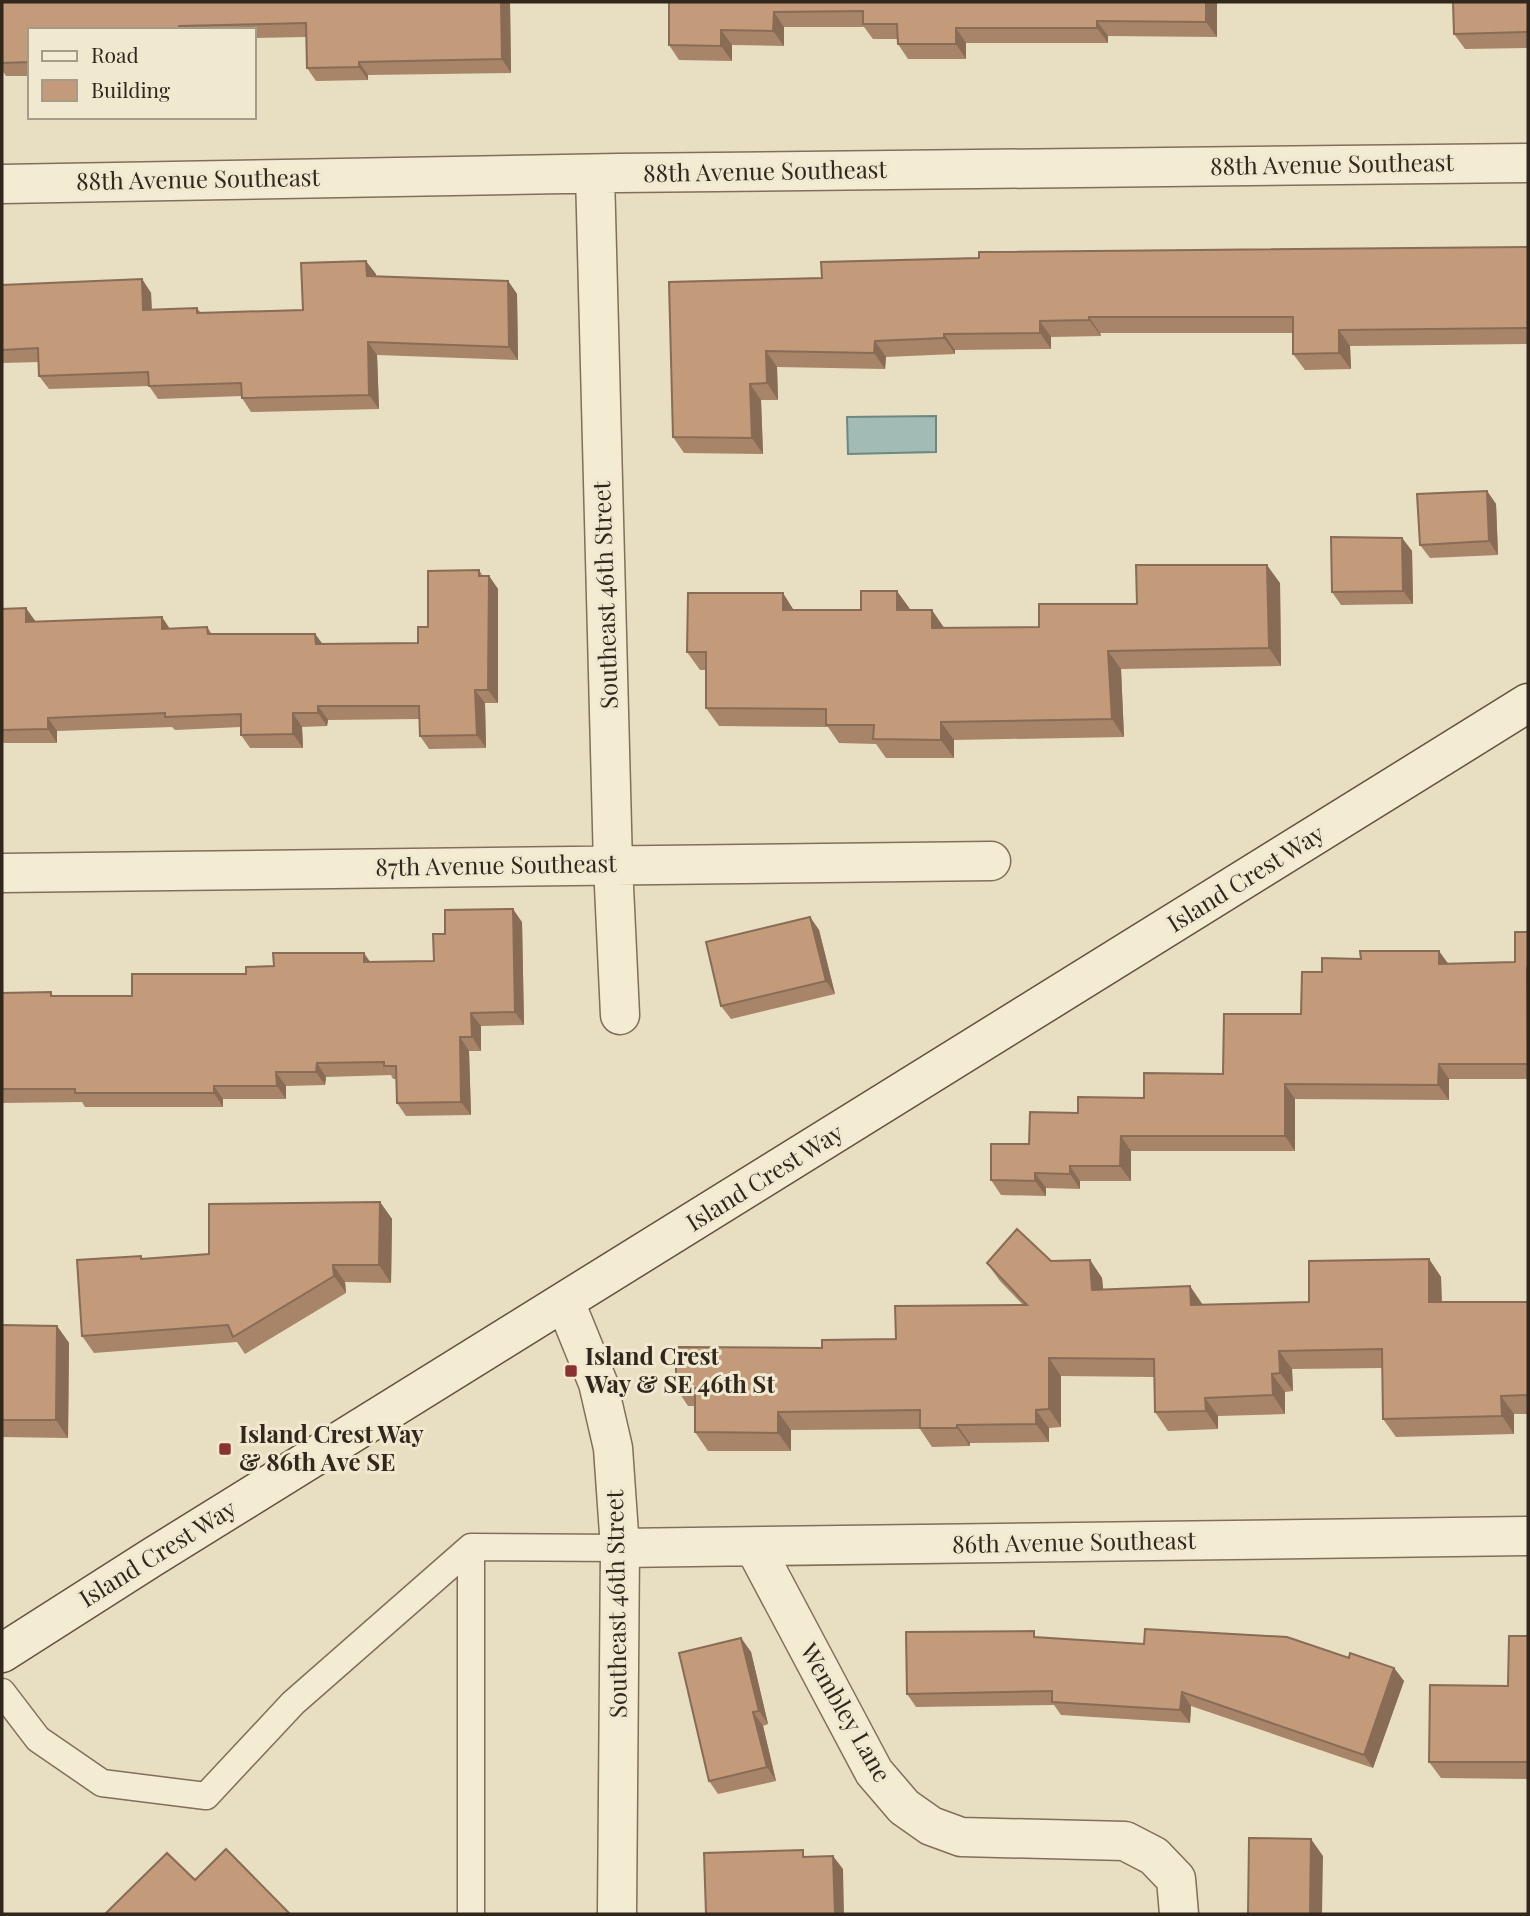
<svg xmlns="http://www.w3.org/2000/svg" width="1530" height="1916" font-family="'Playfair Display',serif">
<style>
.water{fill:#a3bbb5;stroke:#6b8881;stroke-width:2}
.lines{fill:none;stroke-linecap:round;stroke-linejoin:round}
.lane-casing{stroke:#806f5a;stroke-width:29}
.street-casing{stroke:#806f5a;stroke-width:41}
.secondary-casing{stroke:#62513e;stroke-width:41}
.lane{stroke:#f4ebd3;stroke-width:26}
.street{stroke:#f4ebd3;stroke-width:38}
.secondary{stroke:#f4ebd3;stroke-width:38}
.wall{fill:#a88469}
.shaded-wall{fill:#886c55}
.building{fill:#c39a7a;stroke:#886c55;stroke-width:2}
.poi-dot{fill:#883231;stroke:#f1e8d0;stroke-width:2.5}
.labels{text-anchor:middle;stroke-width:6;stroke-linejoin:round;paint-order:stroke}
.street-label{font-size:24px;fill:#31271d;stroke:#f1e8d0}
.poi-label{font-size:24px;font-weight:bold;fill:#31271d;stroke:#f1e8d0;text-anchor:start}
</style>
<rect width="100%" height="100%" fill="#e8dec1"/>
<path class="water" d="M936,416V452L848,454L847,417Z"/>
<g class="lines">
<defs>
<path id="lane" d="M471,1547V1914
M2,1692L38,1739L102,1783L206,1796L293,1703L471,1547L620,1548"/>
<path id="street" d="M595,174L613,865L620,1015
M2,184L618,173L1528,163
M2,873L991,861
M565,1302L598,1383L613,1448L620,1548L617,1914
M620,1548L1528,1536
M755,1548L874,1772L904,1807L931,1826L961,1837L1125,1841L1154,1856L1176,1879L1179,1914"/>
<path id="secondary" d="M2,1653L151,1558L1528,703"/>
</defs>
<use href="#lane" class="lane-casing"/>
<use href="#street" class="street-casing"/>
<use href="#secondary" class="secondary-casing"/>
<use href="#lane" class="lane"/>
<use href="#street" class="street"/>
<use href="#secondary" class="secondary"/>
</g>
<path class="wall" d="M2,2H510L511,73L368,75V80L316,81L307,68L306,37L254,38V30H30V76H6L2,70Z
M669,2H1217V37L1108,36V43H966V59H908L898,44V39H873L864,27H784V46L732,45V61L679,60L669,45Z
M1528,2V48L1465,49L1454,34Z
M1528,247V344L1350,346L1351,369L1305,370L1293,354V333H1100L1101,336L1051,337V349L955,350V354L886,357L885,369L777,367L778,400H761L763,454L684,453L673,437L822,278Z
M376,274V277L508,281L517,294L518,360L377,355L379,409L251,412L242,398V396L158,399L149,386L49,389L39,376V362L2,363V285L142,279L151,293L152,310L197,308L201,313L303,310Z
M1487,491L1496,504L1498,555L1430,558L1420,545Z
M1402,538L1412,551L1413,604L1341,605L1332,592Z
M479,570L483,576H489L498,589V703H485L486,748L429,749L420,736L419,719L328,720L327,726L302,727L303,748H250L241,735V727L175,730L172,727L57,731V743H4L2,741V609L36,622L162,617L170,629L207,627L212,634H315L322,644L418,643L428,627Z
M1280,583L1281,666L1121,669L1124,737L954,740V758H886L876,744L839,743L828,727L719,726L706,708V670H700L687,652L794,610L910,609V610L944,627H1039L1137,604Z
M810,917L819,930L835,994L731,1019L721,1006Z
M522,922L524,1025L481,1026V1051H469L471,1115L406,1116L397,1103V1079H393L391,1075L326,1077L325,1085L286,1086V1099H223V1107H85L82,1102L2,1103V993L51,992L53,996H132L246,974L274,966L370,962L434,961L445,934Z
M1528,932V1079H1449V1100L1295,1099V1151H1131V1181H1080V1189L1046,1188V1196L1001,1195L991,1180L1029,1144L1078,1113L1144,1098L1223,1074L1301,1014L1322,972L1448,964L1515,962Z
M380,1202L392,1219L391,1283L345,1282L346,1293L245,1354L237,1342L94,1353L82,1336L141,1256L143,1259L209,1254Z
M1429,1259L1441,1277L1442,1302H1528V1414H1514V1434L1396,1437L1383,1419L1382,1368L1292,1369L1293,1391L1285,1392V1414L1218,1416V1429L1168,1431L1155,1412L1154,1377L1061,1376V1427L1049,1428V1442L970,1443V1446L932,1447L920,1429L791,1430V1451H708L695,1432V1406H688L676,1388L822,1348L896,1339L1023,1305L1000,1281L987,1263L1090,1260L1102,1278L1103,1289L1203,1305L1309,1302Z
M2,1325L57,1326L69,1343L68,1438L2,1437Z
M1528,1636V1779L1441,1778L1429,1762L1508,1686Z
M741,1638L751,1652L768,1724L763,1726L776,1781L718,1794L709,1781Z
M1038,1638L1349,1658L1394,1668L1404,1681L1373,1768L1191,1706L1190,1723L1061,1715L1054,1705L916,1707L907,1694Z"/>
<path class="shaded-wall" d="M501,2H510L511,73L502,59Z
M1206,2H1217V37L1206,22Z
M774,12L784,27V46L773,31Z
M1097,21L1108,36V43L1097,28Z
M956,28L966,43V59L956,44Z
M721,30L732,45V61L721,46Z
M359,62L368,75V80L359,67Z
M366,261L376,274V290L367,276Z
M142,279L151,293L152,323L143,310Z
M508,281L517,294L518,360L509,347Z
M1089,317L1100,333L1101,336L1089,320Z
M1040,321L1051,337V349L1040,333Z
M1339,330L1350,346L1351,369L1339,353Z
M944,334L955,350V354L944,338Z
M875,341L886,357L885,369L874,353Z
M368,342L377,355L379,409L369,395Z
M766,351L777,367L778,400L767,383Z
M750,384L761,400L763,454L752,438Z
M1487,491L1496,504L1498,555L1489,541Z
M1402,538L1412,551L1413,604L1403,591Z
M1267,565L1280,583L1281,666L1269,648Z
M489,576L498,589V703L488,690Z
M897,591L910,609V629L897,610Z
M783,593L795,612L783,610Z
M26,608L36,622H26Z
M932,610L945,629L932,628Z
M162,617L171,631L162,629Z
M315,634L325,647L316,644Z
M1108,651L1121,669L1124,737L1112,719Z
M475,690L485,703L486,748L477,735Z
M318,706L328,720L327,726L318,713Z
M293,713L302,727L303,748L293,734Z
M48,718L57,731V743L48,729Z
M941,722L954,740V758L941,740Z
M513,909L522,922L524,1025L515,1012Z
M810,917L819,930L835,994L826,981Z
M1439,951L1450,966L1439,964Z
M364,953L373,966L364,962Z
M1527,968L1528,970V1056Z
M471,1013L481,1026V1051L472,1037Z
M460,1037L469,1051L471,1115L461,1102Z
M317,1063L326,1077L325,1085L316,1072Z
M1439,1064L1449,1079V1100L1438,1085Z
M276,1072L286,1086V1099L277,1086Z
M1285,1084L1295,1099V1151L1285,1136Z
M214,1086L223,1099V1107L214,1093Z
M1121,1136L1131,1151V1181L1120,1166Z
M1070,1166L1080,1181V1189L1070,1174Z
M1035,1173L1046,1188V1196L1035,1181Z
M380,1202L392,1219L391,1283L379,1265Z
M1429,1259L1441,1277L1442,1320L1429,1302Z
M1090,1260L1102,1278L1105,1308L1092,1290Z
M333,1265L345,1282L346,1293L334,1276Z
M1190,1286L1203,1305H1191Z
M57,1326L69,1343L68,1438L56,1420Z
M1279,1351L1292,1369L1293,1391L1280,1373Z
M1049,1358L1061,1376V1427L1049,1409Z
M1272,1374L1285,1392V1414L1273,1395Z
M1501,1396L1514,1414V1434L1502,1416Z
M1205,1398L1218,1416V1429L1206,1411Z
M1036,1410L1049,1428V1442L1036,1424Z
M778,1412L791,1430V1451L778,1433Z
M957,1425L970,1443V1446L957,1428Z
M741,1638L751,1652L768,1724L759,1711Z
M1394,1668L1404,1681L1373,1768L1364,1755Z
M1182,1692L1191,1706L1190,1723L1180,1710Z
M753,1712L763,1726L776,1781L767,1767Z
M1311,1839L1323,1856L1322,1914H1310Z
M833,1856L843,1869L844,1914H835Z"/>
<path class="building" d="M2,2H501L502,59L359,62V67L307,68L306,23L179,26V30H30V62L2,63Z
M669,2H1206V22L1097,21V28H956V44H898L897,24H863V11L774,12L773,31L721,30V46L669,45Z
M1453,2H1528V32L1454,34Z
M1528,247V328L1339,330V353L1293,354V317H1089V320L1040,321V333L944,334V338L875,341L874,353L766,351L767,383L750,384L752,438L673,437L669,282L822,278L821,262L979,258V252Z
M366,261L367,276L508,281L509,347L368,342L369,395L242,398L241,383L149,386L148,372L39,376L38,348L2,350V285L142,279L143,310L197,308V313L303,310L301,263Z
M1487,491L1489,541L1420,545L1417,494Z
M1331,537L1402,538L1403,591L1332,592Z
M1136,565H1267L1269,648L1108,651L1112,719L941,722V740L873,739L874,725H826V709L706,708V652H687L688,593H783V610H861V591H897V610H932V628L1039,627V604H1137Z
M479,570V576H489L488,690H475L477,735L420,736L419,706H318V713H293V734L241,735V714L165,717V713L48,718V729L2,730V609L26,608V622L162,617V629L207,627L208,634H315L316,644L418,643V627H428V571Z
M513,909L515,1012L471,1013L472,1037H460L461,1102L397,1103L396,1066H384V1062L317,1063L316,1072H276L277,1086H214V1093H75V1089H2V993L51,992V996H132V974H246V967L274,966L273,953H364V962L434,961L433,934H445V910Z
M810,917L826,981L721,1006L706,942Z
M1515,932H1528V968H1527L1528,1064H1439L1438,1085L1285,1084V1136H1121L1120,1166H1070V1174L1035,1173V1181L991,1180V1144H1029L1030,1112L1078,1113V1097L1144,1098V1073L1223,1074L1224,1014H1301L1302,972H1322V958L1361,959L1360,951H1439V964L1515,962Z
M380,1202L379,1265H333L334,1276L233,1337L228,1325L82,1336L77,1260L141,1256V1259L209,1254V1204Z
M1017,1229L1051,1261L1090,1260L1092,1290L1190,1286L1191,1305L1309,1302V1261L1429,1259V1302H1528V1395L1501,1396L1502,1416L1383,1419L1382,1349L1279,1351L1280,1373L1272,1374L1273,1395L1205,1398L1206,1411L1155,1412L1154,1359L1049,1358V1409L1036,1410V1424L957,1425V1428H920V1410L778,1412V1433L695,1432V1388H676V1347L822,1348V1340L896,1339L895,1306L1027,1305L987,1263Z
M2,1325L57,1326L56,1420H2Z
M1145,1629L1287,1637L1349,1658L1350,1653L1394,1668L1364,1755L1182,1692L1180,1710L1052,1702V1691L907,1694L906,1632L1034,1631V1637L1144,1644Z
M1509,1636H1528V1762H1429L1430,1685L1508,1686Z
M741,1638L759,1711L753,1712L767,1767L709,1781L679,1653Z
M1249,1838L1311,1839L1310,1914H1248Z
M226,1849L290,1914H105L167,1853L195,1880Z
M803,1850V1857L833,1856L835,1914H706L704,1853Z"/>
<g class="poi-dot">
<rect x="564" y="1364" width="14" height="14" rx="3.5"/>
<rect x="218" y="1442" width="14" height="14" rx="3.5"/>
</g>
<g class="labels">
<g class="street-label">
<text transform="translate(1332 165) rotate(-1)" y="8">88th Avenue Southeast</text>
<text transform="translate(765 172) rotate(-1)" y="8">88th Avenue Southeast</text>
<text transform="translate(198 180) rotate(-1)" y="8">88th Avenue Southeast</text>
<text transform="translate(606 595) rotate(-92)" y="8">Southeast 46th Street</text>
<text transform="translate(496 866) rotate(-1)" y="8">87th Avenue Southeast</text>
<text transform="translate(1246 879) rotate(-32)" y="8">Island Crest Way</text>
<text transform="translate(765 1178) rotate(-32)" y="8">Island Crest Way</text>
<text transform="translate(1074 1543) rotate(-1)" y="8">86th Avenue Southeast</text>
<text transform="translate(158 1554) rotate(-32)" y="8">Island Crest Way</text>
<text transform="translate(617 1604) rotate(-91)" y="8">Southeast 46th Street</text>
<text transform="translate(845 1713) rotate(60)" y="8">Wembley Lane</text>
</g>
<g class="poi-label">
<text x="585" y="1365">Island Crest<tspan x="585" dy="28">Way &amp; SE 46th St</tspan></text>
<text x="239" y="1443">Island Crest Way<tspan x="239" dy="28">&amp; 86th Ave SE</tspan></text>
</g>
</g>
<rect width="1530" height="1916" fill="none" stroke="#31271d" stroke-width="7"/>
<rect x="28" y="28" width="228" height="91" fill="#f1e8d0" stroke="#a49b88" stroke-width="2"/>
<rect x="42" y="51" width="35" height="10" fill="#f4ebd3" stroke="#a49b88" stroke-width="2"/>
<text x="91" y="63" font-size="21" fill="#31271d">Road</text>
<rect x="42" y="80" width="35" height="21" fill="#c39a7a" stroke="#a49b88" stroke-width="2"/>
<text x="91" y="98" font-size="21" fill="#31271d">Building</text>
</svg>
